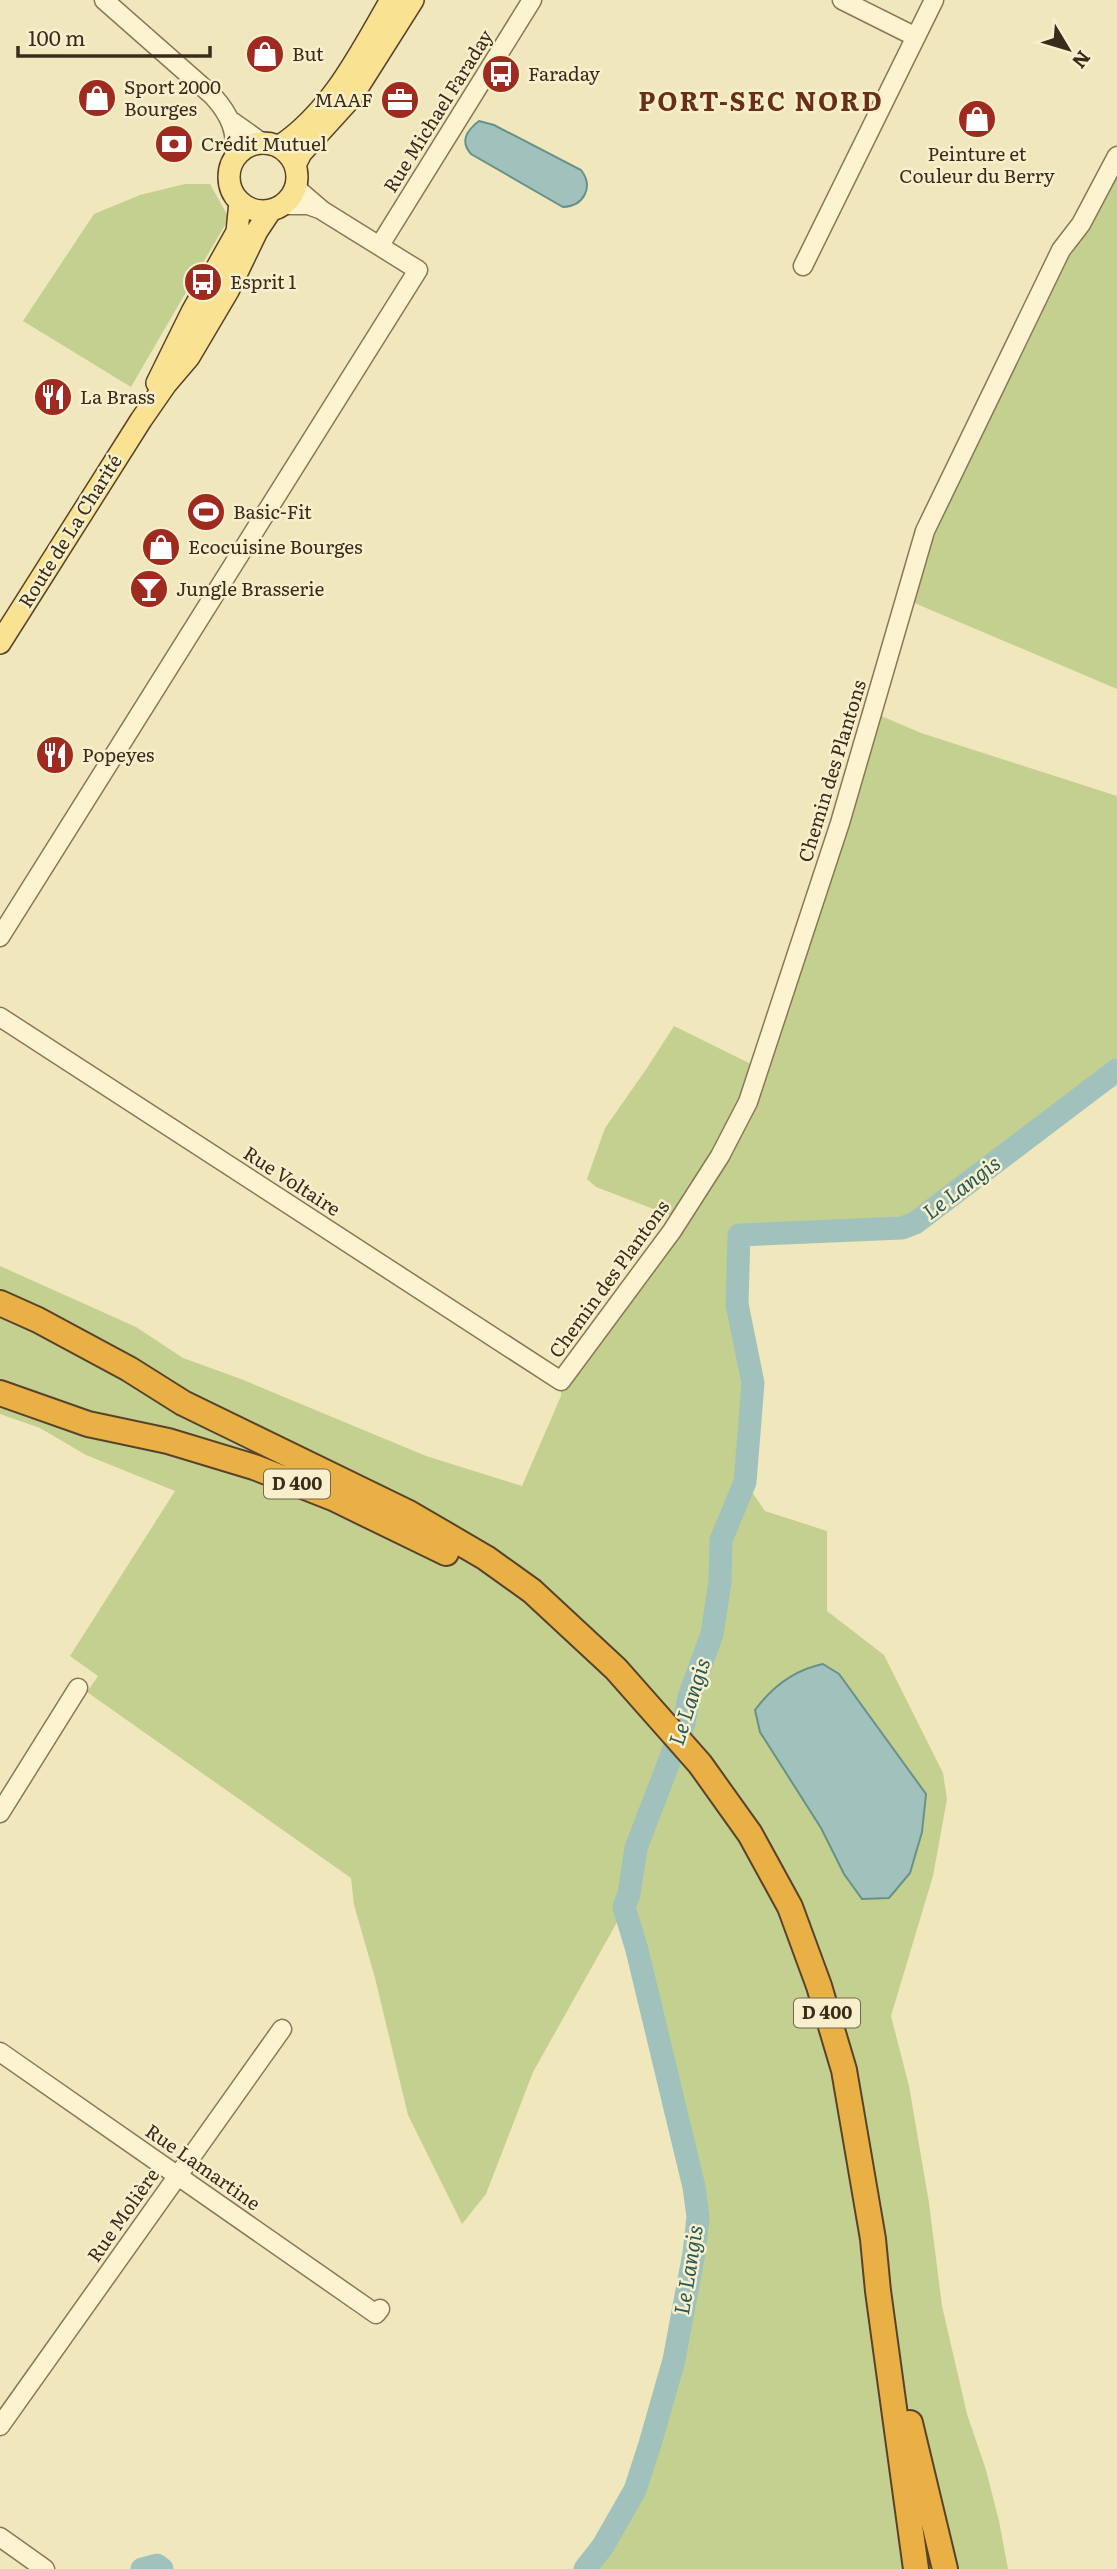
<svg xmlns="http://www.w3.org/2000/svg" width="1117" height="2569" font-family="Literata,serif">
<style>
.green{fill:#c3d090}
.water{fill:#a1c2bc;stroke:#68918a;stroke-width:2}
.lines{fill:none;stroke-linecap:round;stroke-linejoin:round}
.river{stroke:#a1c2bc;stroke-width:23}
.minor-casing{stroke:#8b7655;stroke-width:21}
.major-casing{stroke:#58432a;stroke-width:24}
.highway-casing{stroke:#58432a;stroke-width:28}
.minor{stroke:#fcf3d1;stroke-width:18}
.major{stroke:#f9e291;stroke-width:21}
.highway{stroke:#e9b045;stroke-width:24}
.labels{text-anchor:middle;stroke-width:5;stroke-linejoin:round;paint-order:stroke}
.shield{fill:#f8f0cd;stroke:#726750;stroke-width:2}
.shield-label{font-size:18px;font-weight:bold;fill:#392c1b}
.poi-label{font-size:19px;fill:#392c1b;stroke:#f8f0cd;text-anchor:start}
.street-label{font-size:19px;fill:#392c1b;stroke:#f8f0cd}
.water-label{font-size:21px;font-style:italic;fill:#28595a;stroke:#f8f0cd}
.district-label{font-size:26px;font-weight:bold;letter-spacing:2px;fill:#692f16;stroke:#f8f0cd}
</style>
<rect width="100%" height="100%" fill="#f1e7bd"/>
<path class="green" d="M1117,156V689L905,599L925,531Z
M185,184H210L229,218L131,387L23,321L94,214L140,195Z
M872,712L921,733L1117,796V1070L915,1223L902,1228L739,1235L737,1304L753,1383L745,1482L765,1511L827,1531V1611L884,1655L943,1773L947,1799L933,1876L891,2016L909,2086L929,2203L942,2306L967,2414L986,2470L999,2521L1008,2569H585L603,2546L635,2490L650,2444L674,2360L694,2253L698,2217L694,2187L637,1950L625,1908L533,2072L486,2194L462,2224L408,2115L375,1978L354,1905L351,1878L87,1692L98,1676L70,1656L175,1491L86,1455L40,1428L0,1414V1266L136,1327L183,1358L241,1379L426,1456L522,1486L561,1396V1381L735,1129Z
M674,1026L755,1066L730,1126L672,1216L596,1187L587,1179L605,1128L647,1068Z"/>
<path class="water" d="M479,121L494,125L581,170C594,187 584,206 563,207L471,154C460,142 466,131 479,121Z
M823,1664L839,1674L926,1794L922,1832L910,1873L889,1898L862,1899L844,1874L821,1828L760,1732L755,1710C772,1687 794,1670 823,1664Z"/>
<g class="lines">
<path class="river" d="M142,2569L157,2565L162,2569
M585,2569L603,2546L635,2490L650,2444L674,2360L694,2253L698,2217L694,2187L637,1950L624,1907L629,1894L636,1848L684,1723L689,1697L712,1634L720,1582L721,1540L745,1482L753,1383L737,1304L739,1235L902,1228L915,1223L1117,1070"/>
<defs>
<path id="minor" d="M104,0L213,96C230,115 238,132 234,158
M842,0L916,37
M233,122L261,142
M281,205H308L319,209
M380,245L532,0
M803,266L934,0
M0,937L418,270L323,211L295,187
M0,1017L561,1381L672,1231L720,1156L748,1102L840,823L925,531L1061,250L1081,224L1117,156
M0,1813L78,1688
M0,2052L376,2314L380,2309
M0,2426L282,2029
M0,2537L45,2569"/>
<path id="major" d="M229 177a34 34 0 1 1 68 0a34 34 0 1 1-68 0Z
M280,146C332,111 360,53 391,0
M295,165L301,153L351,98L413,0
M157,383L192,312L237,232L240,202
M0,643L141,420L166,384L189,357L228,291L257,231L271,210"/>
<path id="highway" d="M0,1303L38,1320L129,1369L183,1403L409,1513L486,1558L532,1591L616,1669L700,1764L750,1834L790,1907L819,1986L844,2070L873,2239L878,2291L916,2569
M0,1393L88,1424L168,1441L254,1467L333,1498L446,1553
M910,2423L945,2569"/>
</defs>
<use href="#minor" class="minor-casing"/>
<use href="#major" class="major-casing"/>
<use href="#highway" class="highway-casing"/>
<use href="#minor" class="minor"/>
<use href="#major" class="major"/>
<use href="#highway" class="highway"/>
</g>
<defs>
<symbol id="shop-disc" viewBox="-11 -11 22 22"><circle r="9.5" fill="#9f2a1f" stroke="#f8f0cd"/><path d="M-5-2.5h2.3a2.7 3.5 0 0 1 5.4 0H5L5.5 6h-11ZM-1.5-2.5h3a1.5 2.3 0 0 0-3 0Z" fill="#fff"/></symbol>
<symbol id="bus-disc" viewBox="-11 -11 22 22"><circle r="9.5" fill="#9f2a1f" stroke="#f8f0cd"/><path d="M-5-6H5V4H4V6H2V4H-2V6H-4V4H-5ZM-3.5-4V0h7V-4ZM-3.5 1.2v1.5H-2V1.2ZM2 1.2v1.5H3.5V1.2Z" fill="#fff"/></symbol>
<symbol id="office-disc" viewBox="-11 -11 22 22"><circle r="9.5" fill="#9f2a1f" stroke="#f8f0cd"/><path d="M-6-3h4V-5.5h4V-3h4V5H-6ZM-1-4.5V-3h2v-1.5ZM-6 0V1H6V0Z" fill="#fff"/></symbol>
<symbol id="bank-disc" viewBox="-11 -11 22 22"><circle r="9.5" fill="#9f2a1f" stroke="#f8f0cd"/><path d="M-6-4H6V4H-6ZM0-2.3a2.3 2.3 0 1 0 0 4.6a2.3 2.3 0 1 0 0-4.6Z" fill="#fff"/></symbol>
<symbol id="restaurant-disc" viewBox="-11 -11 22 22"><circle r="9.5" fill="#9f2a1f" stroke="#f8f0cd"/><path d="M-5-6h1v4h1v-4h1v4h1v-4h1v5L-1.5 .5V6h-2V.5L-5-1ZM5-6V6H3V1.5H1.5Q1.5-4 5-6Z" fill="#fff"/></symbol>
<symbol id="stadium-disc" viewBox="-11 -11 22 22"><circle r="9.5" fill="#9f2a1f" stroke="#f8f0cd"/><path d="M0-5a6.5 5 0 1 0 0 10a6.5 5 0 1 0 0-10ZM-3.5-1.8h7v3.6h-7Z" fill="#fff"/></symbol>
<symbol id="bar-disc" viewBox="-11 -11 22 22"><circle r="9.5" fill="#9f2a1f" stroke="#f8f0cd"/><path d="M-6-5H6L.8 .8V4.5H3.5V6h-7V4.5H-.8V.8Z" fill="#fff"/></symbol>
</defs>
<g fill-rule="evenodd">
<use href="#shop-disc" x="243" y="32" width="44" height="44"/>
<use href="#bus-disc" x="479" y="52" width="44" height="44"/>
<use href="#shop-disc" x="75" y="76" width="44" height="44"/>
<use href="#office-disc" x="378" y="78" width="44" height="44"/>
<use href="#shop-disc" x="955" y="97" width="44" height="44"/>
<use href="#bank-disc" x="152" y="122" width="44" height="44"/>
<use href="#bus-disc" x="181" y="260" width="44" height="44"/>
<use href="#restaurant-disc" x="31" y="375" width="44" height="44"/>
<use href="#stadium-disc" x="184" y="490" width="44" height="44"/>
<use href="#shop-disc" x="139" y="525" width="44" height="44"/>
<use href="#bar-disc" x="127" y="567" width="44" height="44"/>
<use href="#restaurant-disc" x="33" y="733" width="44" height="44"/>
</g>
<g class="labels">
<g class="shield">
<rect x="264" y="1469.5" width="66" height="29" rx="5"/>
<rect x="794" y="1998.5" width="66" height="29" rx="5"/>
</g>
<g class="shield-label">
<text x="297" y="1490">D 400</text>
<text x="827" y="2019">D 400</text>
</g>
<g class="poi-label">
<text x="292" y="61">But</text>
<text x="528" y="81">Faraday</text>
<text x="124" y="94">Sport 2000<tspan x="124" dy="22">Bourges</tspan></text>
<text x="373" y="107" text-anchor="end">MAAF</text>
<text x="201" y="151">Crédit Mutuel</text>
<text x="977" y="161" text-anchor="middle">Peinture et<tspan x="977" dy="22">Couleur du Berry</tspan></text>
<text x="230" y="289">Esprit 1</text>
<text x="80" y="404">La Brass</text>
<text x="233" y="519">Basic-Fit</text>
<text x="188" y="554">Ecocuisine Bourges</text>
<text x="176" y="596">Jungle Brasserie</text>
<text x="82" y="762">Popeyes</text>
</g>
<g class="street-label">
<text transform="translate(438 111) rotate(-58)" y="7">Rue Michael Faraday</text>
<text transform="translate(70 531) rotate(-58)" y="7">Route de La Charité</text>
<text transform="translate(832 771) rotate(-73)" y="7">Chemin des Plantons</text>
<text transform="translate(292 1181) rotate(33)" y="7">Rue Voltaire</text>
<text transform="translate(609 1279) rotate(-54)" y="7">Chemin des Plantons</text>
<text transform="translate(203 2167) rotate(35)" y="7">Rue Lamartine</text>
<text transform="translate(123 2215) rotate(-55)" y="7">Rue Molière</text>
</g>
<g class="water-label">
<text transform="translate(962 1188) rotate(-37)" y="7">Le Langis</text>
<text transform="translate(690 1702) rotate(-72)" y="7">Le Langis</text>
<text transform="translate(689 2270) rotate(-81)" y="7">Le Langis</text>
</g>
<g class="district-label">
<text x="761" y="111">PORT-SEC NORD</text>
</g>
</g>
<g transform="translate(1068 49) rotate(128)" stroke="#f8f0cd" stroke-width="5" paint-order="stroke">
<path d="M0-5L12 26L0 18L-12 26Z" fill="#392c1b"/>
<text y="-10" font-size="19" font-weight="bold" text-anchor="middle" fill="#392c1b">N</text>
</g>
<path d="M18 46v10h192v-10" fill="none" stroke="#392c1b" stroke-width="3.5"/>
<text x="28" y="46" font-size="21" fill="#392c1b" stroke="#f8f0cd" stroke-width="5" paint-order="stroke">100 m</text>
</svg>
